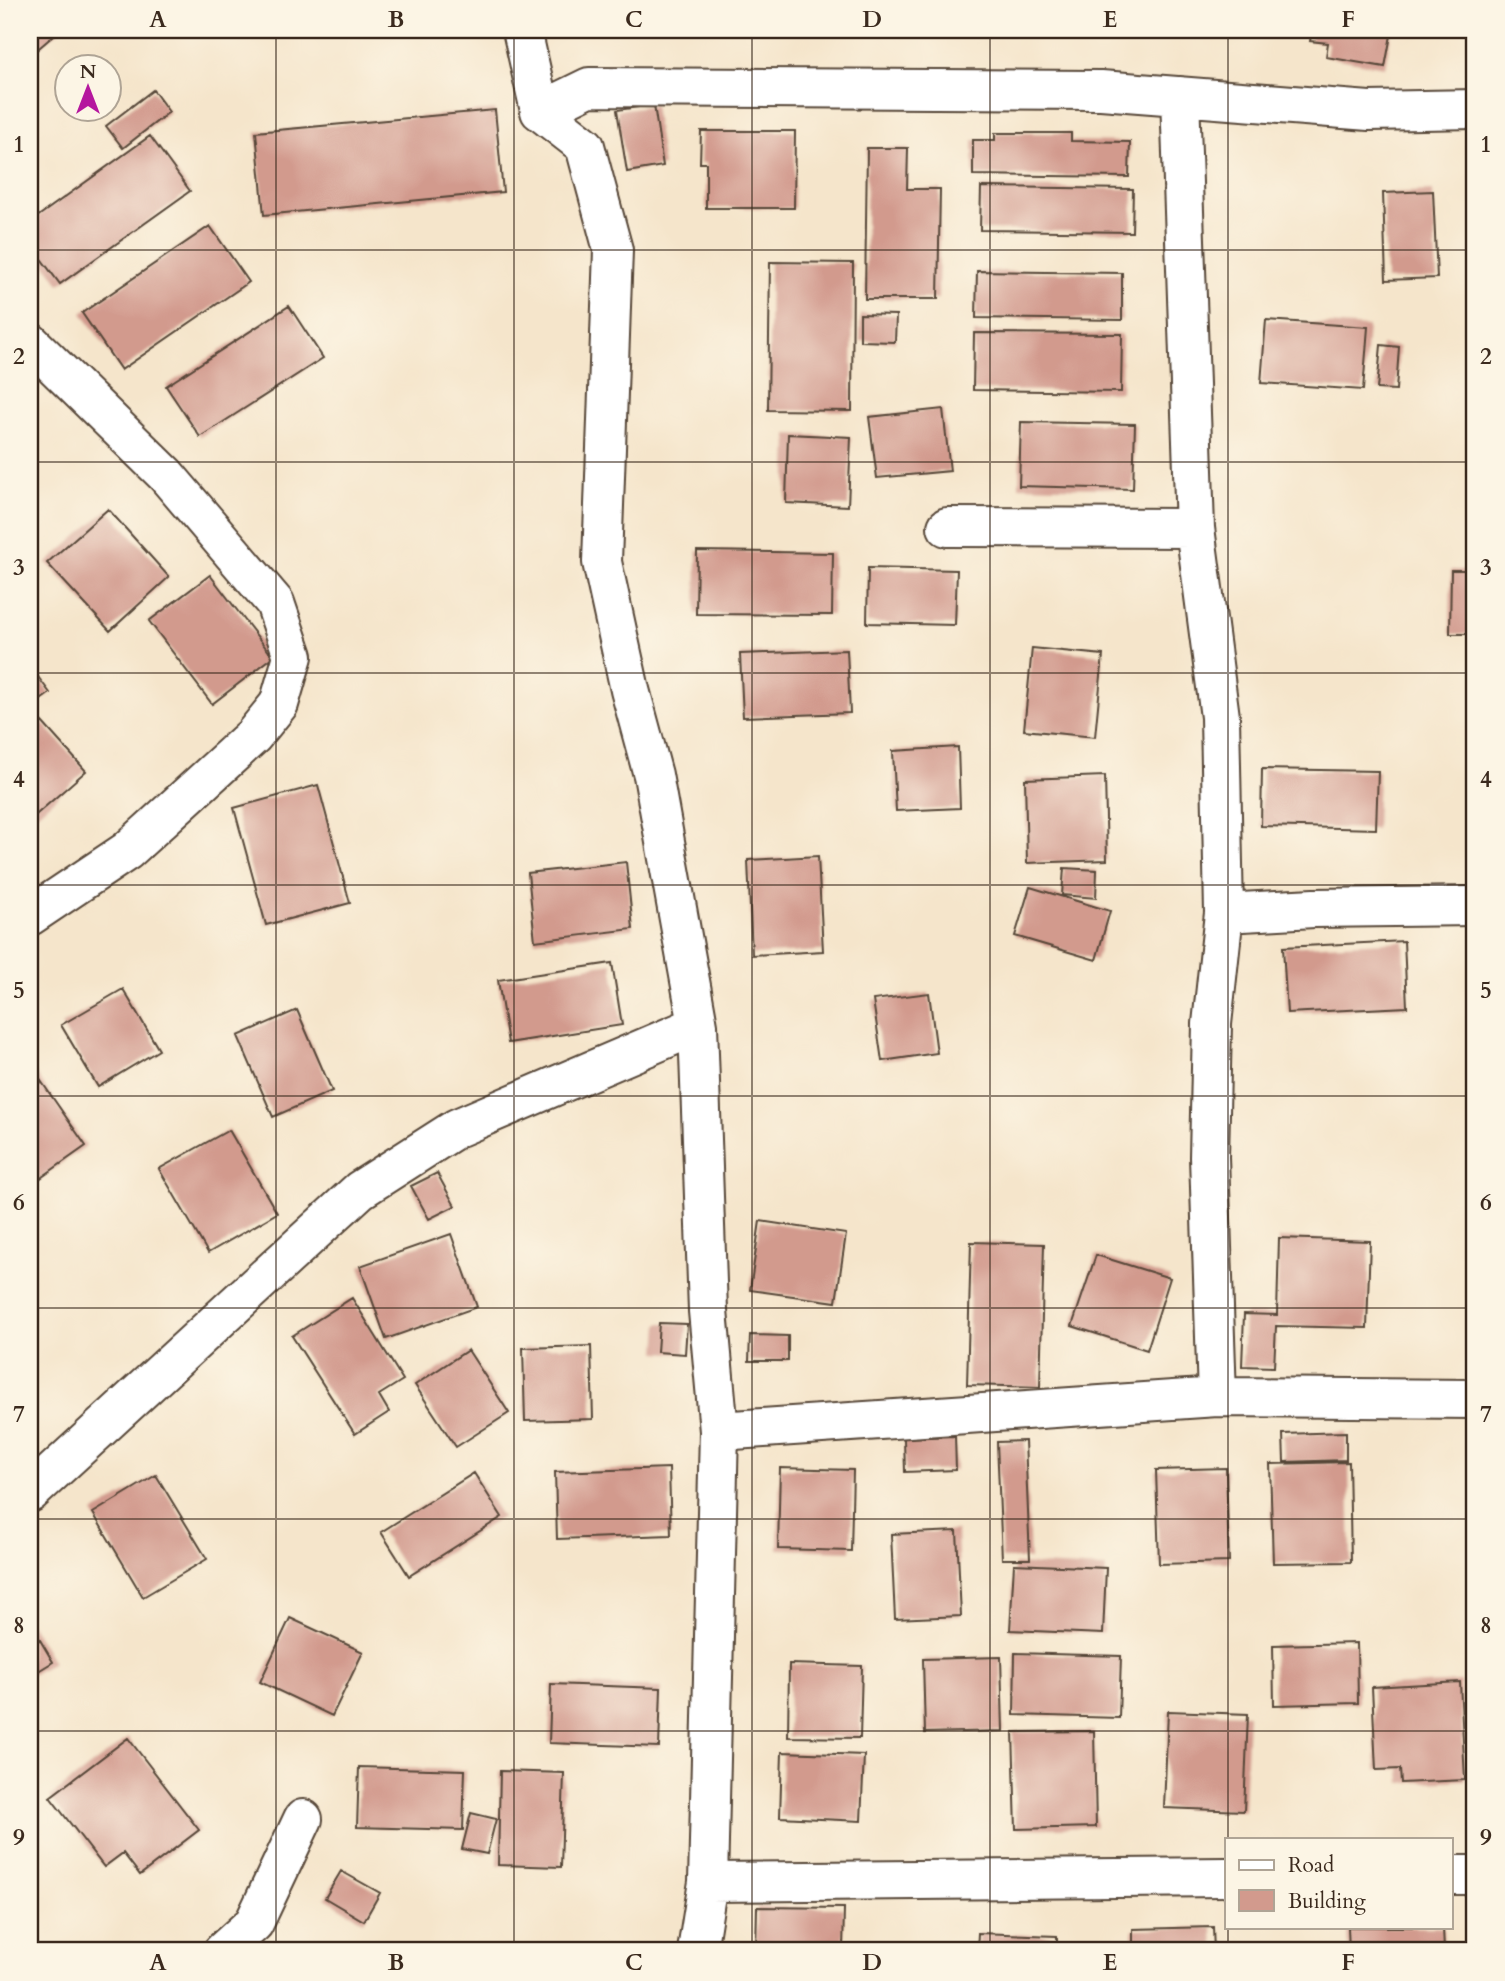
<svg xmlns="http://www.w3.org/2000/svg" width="1505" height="1981" font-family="Cardo,serif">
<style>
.building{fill:#d29a8d}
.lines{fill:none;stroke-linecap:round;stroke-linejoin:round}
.minor-casing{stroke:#574638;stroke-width:42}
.minor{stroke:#fff;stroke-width:38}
.grid{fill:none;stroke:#3b2a1e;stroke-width:2;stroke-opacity:0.55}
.neatline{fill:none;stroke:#3b2a1e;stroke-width:2.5}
.grid-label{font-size:23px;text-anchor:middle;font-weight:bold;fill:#3b2a1e}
</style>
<rect width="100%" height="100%" fill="#fcf5e5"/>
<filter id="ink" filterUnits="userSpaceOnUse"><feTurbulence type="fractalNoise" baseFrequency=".0143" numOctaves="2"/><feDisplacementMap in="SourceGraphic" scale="14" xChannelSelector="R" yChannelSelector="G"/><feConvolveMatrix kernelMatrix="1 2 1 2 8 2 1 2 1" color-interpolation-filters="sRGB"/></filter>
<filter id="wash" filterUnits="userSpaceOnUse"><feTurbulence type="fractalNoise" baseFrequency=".00686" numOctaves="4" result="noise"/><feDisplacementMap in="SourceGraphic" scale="28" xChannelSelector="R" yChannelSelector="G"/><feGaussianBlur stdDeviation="1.57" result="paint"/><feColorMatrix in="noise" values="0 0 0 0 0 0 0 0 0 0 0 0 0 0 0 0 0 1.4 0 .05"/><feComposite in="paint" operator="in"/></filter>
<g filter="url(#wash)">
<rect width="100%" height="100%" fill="#f5e5cb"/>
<g id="blocks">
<path class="building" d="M30,30H60L33,53L30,49Z
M969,30H1041V36L969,33Z
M1312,30H1392L1385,67L1326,57L1328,43L1310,41Z
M153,90L169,112L123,148L106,126Z
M654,105L663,166L627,172L617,110Z
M495,110L503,192L264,215L256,132Z
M701,131H795L794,208H706V163H700Z
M995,133H1071V141L1130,142L1129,177L973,175V140H995Z
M150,136L190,191L60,284L30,244V222Z
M867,148H908L907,189H940L938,299H865Z
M981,187L1133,189L1132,232L980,230Z
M1433,191L1437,278L1386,280L1383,193Z
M210,226L249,282L121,370L82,313Z
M770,262L853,263L852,411L768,410Z
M977,271L1122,273V320L976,318Z
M289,306L323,358L200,437L166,386Z
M860,314L896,315L895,342L860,341Z
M1266,320L1368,327L1363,390L1261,383Z
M974,333L1122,334L1121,392L973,390Z
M1381,345L1399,347L1396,390L1377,389Z
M943,409L950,471L877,478L869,417Z
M1021,422L1135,424L1133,489L1019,486Z
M788,434L851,437L848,506L786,503Z
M108,509L169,577L110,631L47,563Z
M697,551L833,553L832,615L696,614Z
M868,568L957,570L955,625L867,623Z
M1451,570H1475V634H1450Z
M210,575L273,657L212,704L149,621Z
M1032,648L1103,655L1095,737L1024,730Z
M847,650L850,713L743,717L740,654Z
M30,666L50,693L30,708Z
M42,722L86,771L30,820V733Z
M958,747L960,808L896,811L893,751Z
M1262,769L1378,771L1376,829L1261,826Z
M1105,776L1107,860L1027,863L1025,779Z
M318,785L350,903L266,925L234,808Z
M818,856L823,951L752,955L748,860Z
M626,862L633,929L535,941L528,873Z
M1064,868L1097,870L1096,898L1062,895Z
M1030,887L1110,911L1096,960L1015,936Z
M1404,941L1407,1007L1287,1013L1283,947Z
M612,963L622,1025L508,1043L498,980Z
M123,989L159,1050L98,1087L61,1025Z
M929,993L937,1053L882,1061L873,1000Z
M297,1010L332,1091L273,1117L238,1036Z
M30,1065L86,1146L32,1184L30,1181Z
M229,1130L277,1213L208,1253L159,1169Z
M437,1173L455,1206L429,1219L411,1186Z
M760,1221L846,1234L836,1302L750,1290Z
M1471,1230H1475V1280H1473Z
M451,1234L477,1307L386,1339L360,1266Z
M1279,1238L1370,1241L1367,1328L1276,1326L1274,1367L1242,1366L1244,1314L1277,1315Z
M971,1242L1044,1244L1040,1387L967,1385Z
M1096,1255L1170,1278L1147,1350L1072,1326Z
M352,1298L403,1380L379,1395L389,1412L355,1434L292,1336Z
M659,1323L687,1324L685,1354L657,1352Z
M750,1335L788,1336V1361H749Z
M591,1346L593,1419L525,1421L523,1348Z
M468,1350L509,1413L456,1447L415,1385Z
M1346,1432V1460L1284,1462L1283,1434Z
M955,1436L956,1470L905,1472L904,1438Z
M1025,1441L1030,1559H1002L997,1442Z
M1349,1462L1351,1562L1273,1563L1270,1464Z
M669,1468L671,1535L557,1539L555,1472Z
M780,1468L853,1470L851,1551L778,1549Z
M1226,1468L1229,1562L1159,1564L1156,1470Z
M474,1473L502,1517L409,1576L381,1532Z
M156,1475L207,1559L143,1597L93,1513Z
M957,1531L961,1616L895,1619L891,1534Z
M1014,1564L1106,1568L1103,1634L1010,1630Z
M290,1618L363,1652L332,1716L260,1682Z
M30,1623L53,1662L30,1676Z
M1357,1643L1358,1703L1274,1705L1273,1645Z
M1015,1653L1121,1656L1119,1718L1014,1715Z
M1001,1657L1003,1731L925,1733L923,1659Z
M789,1664L862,1666L860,1738L788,1737Z
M1460,1682L1465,1780L1401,1783L1400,1769L1376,1770L1372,1687Z
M551,1684L661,1688L659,1747L549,1743Z
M1168,1711L1248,1714L1244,1811L1164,1808Z
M1094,1731L1096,1827L1016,1829L1013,1732Z
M128,1738L199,1830L140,1875L123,1853L104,1867L50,1797Z
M782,1752L864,1755L861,1821L780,1817Z
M359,1767L465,1770L463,1830L357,1827Z
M500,1771L564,1773L561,1867L498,1865Z
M471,1813L496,1819L487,1854L462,1849Z
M341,1871L380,1893L364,1921L325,1898Z
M757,1907L844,1908L843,1951H756Z
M1213,1927L1214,1951H1133V1929Z
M1348,1927H1443L1444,1951H1349Z
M978,1933L1057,1936V1951H977Z"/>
</g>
</g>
<g filter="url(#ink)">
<use href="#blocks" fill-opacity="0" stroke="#574638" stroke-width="2"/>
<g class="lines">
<defs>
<path id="minor" d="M522,30L540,111L589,87L1101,90L1369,111L1475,109
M1180,96L1195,528L1220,717L1224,913L1212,1024L1209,1157L1217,1397
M540,111L585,146L613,250L602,562L630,690L653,775L698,1025L708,1311L719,1431L708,1882L697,1951
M30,342L166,475L275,603L293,656L279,704L253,736L127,851L30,916
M947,527L1195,528
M1224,913L1314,908L1475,906
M719,1431L1217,1397L1475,1399
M30,1493L360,1190L457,1128L698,1025
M1451,1875H1475
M708,1882L1227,1877
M223,1951L254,1923L303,1819"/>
</defs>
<use href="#minor" class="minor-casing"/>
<use href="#minor" class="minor"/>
</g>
</g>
<path class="grid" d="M276,30V1951M514,30V1951M752,30V1951M990,30V1951M1228,30V1839M30,250H1475M30,462H1475M30,673H1475M30,885H1475M30,1096H1475M30,1308H1475M30,1519H1475M30,1731H1475M1228,1927V1951"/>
<rect width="1505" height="1981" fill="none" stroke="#fcf5e5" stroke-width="77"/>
<rect x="1225" y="1838" width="228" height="91" fill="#fcf5e5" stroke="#afa495" stroke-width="2"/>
<rect x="1239" y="1860" width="35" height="10" fill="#ffffff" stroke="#afa495" stroke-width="2"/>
<text x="1288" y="1872" font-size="21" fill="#3b2a1e">Road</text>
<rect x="1239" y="1890" width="35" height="21" fill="#d29a8d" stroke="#afa495" stroke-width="2"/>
<text x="1288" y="1908" font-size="21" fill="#3b2a1e">Building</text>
<g transform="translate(88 88)"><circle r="33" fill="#fcf5e5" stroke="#afa495" stroke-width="2"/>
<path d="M0-5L12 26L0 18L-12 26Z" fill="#b5179e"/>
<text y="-10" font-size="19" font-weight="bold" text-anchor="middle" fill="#3b2a1e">N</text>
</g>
<rect x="38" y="38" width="1428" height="1904" class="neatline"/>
<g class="grid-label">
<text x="158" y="27">A</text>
<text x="396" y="27">B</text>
<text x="634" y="27">C</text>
<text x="872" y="27">D</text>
<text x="1110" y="27">E</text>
<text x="1348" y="27">F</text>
<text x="19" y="152">1</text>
<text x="1486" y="152">1</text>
<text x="19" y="364">2</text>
<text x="1486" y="364">2</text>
<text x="19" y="575">3</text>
<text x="1486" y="575">3</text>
<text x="19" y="787">4</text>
<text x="1486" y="787">4</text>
<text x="19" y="998">5</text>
<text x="1486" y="998">5</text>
<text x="19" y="1210">6</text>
<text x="1486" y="1210">6</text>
<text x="19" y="1422">7</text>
<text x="1486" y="1422">7</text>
<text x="19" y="1633">8</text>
<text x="1486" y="1633">8</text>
<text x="19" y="1845">9</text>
<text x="1486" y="1845">9</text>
<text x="158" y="1970">A</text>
<text x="396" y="1970">B</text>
<text x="634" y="1970">C</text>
<text x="872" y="1970">D</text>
<text x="1110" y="1970">E</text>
<text x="1348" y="1970">F</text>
</g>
</svg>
